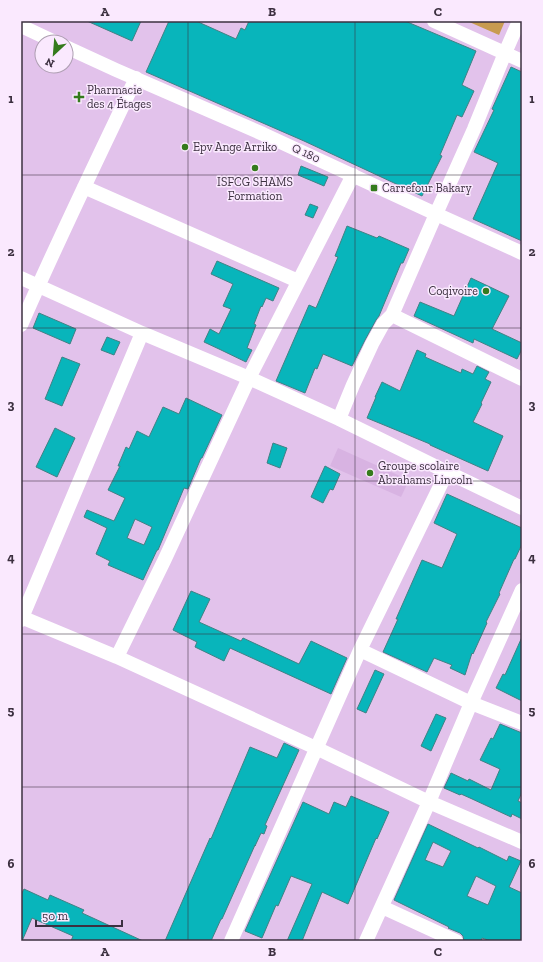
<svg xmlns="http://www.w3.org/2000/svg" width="543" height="962" font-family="'Zilla Slab',serif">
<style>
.built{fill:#d8b3e2}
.green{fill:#c89b50}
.building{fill:#08b5bb;stroke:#418184;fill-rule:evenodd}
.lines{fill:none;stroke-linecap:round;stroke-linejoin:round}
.minor{stroke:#fff;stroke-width:14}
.grid{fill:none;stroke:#3c3040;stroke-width:1;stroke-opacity:0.55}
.poi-dot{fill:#357b1d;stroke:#fae9fe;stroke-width:1.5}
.labels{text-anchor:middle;stroke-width:3;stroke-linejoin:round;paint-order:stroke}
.poi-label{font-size:12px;fill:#3c3040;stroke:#fae9fe;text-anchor:start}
.street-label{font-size:12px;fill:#3c3040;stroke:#fae9fe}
.neatline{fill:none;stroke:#3c3040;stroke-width:1.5}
.grid-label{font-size:13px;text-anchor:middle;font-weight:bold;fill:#3c3040}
</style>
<rect width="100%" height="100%" fill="#e2c2eb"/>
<path class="built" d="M338,448L409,480L401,497L330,466Z"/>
<path class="green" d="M467,21H505L499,35Z"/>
<path class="building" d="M87,21H141L132,41Z
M169,21H196L236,39L241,28L245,30L249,21H405L476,51L462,85L474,91L462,117L457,115L440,155L442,156L422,196L304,141L146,72Z
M511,67L522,72V241L473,219L498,163L474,152L494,110L492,109Z
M301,166L328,177L324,186L298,175Z
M310,204L318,207L313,218L305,215Z
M347,226L377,238L379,236L409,249L403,263H401L379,316L376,320L365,340L352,366L323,354L317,369L315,368L305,393L276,381L309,305L316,308L338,257L335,256Z
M217,261L279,288L273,301L266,298L262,307L261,306L254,324L256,325L247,348L252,350L246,362L219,349L204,342L210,329L219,334L231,309L223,306L233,284L211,274Z
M471,278L509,296L492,329L522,343V349L517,359L474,339L473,343L414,316L420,302L454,316L462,298Z
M39,313L76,329L70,344L33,328Z
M107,337L120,342L114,355L101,350Z
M417,350L426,354L425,357L461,373L462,369L473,374L477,366L489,372L485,379L491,382L481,403L482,404L473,422L503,436L488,471L430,445V444L367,418L376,397H375L382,382L400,391Z
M62,357L80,364L62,406L45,399Z
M186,398L222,415L202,458H201L188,489L184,488L158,550H157L143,580L108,565L110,561L96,554L107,528L84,517L87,510L114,521L125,498L108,490L120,466H118L126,447L129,449L137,431L149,437L163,407L179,414ZM135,519L152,527L144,545L127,538Z
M55,428L75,438L57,477L36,467Z
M273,443L287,448L280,468L267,463Z
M325,466L340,474L333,490L330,489L323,503L311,497Z
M447,494L522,528V544L515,559H514L499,593L500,594L486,622L487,623L473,654L472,653L465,675L450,668L452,665L434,658L427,672L383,652L398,619H396L422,560L442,568L457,534L434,523Z
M191,591L210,599L199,622L241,641L243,638L299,664L311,641L347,658L331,694L230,648L224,661L195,647L197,642L173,630Z
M522,637V701L496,688L503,674L505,675Z
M375,670L384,674L366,713L357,709Z
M436,714L446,718L431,751L421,746Z
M500,724L522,733V792L518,801L522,803V819L512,814L511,817L470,798L461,794L460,795L444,788L451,773L468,781L469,779L491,790L500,769L480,760L491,738L493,739Z
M284,743L299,750L265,825L267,826L264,834L261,833L255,846V845L222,919H221L211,941H165L196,870L210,838L211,839L250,747L277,758Z
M351,796L389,812L377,839L376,838L348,904L322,892L302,941H287L312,884L291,876L278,906L276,905L262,938L245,931L303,802L329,814L334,802L346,807Z
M428,824L478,848L479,847L507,861L509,856L521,861L509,887L522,893V936L520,941H491L482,938L481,941H464L463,936L460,933L448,928L449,927L394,900ZM433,842L451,851L443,867L425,860ZM476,876L496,886L488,905L467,896Z
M24,889L48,900L50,895L84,910L82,913L143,941H71L73,936L32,918L22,941H21V895Z"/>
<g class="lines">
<path class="minor" d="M434,21L522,61
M21,26L55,42
M66,47L116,70L263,134L436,214L522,253
M84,187L298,281
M21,278L142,333L249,378L339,419L447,472L522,508
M392,315L522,379
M21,325C57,242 97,160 136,78
M339,419L353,385L372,344L383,324L392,315L436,214L474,129L505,53L519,21
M21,617L117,657L316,748L429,802L522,842
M21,620L142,333
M360,650L471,703L522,723
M117,657L164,561L249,378L353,175
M382,907L456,941
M231,941L360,650L447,472
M366,941L429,802L471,703L522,590"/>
</g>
<path class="grid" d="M188,21V941M355,21V941M21,175H522M21,328H522M21,481H522M21,634H522M21,787H522"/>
<g class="poi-dot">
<path d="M77 91h4v4h4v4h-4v4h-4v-4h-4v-4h4z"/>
<circle cx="185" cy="147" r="4"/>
<circle cx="255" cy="168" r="4"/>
<rect x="370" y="184" width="8" height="8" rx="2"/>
<circle cx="486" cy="291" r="4"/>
<circle cx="370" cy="473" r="4"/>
</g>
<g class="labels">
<g class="poi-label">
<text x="87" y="94">Pharmacie<tspan x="87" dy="14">des 4 Étages</tspan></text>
<text x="193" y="151">Epv Ange Arriko</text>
<text x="255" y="186" text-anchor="middle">ISFCG SHAMS<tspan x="255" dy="14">Formation</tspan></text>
<text x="382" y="192">Carrefour Bakary</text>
<text x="478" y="295" text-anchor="end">Coqivoire</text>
<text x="378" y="470">Groupe scolaire<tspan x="378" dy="14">Abrahams Lincoln</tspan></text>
</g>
<g class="street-label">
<text transform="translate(306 153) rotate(25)" y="4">Q 180</text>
</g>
</g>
<rect width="543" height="962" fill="none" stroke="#fae9fe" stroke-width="44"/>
<g transform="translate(54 54) rotate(206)"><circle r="19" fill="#fae9fe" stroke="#ae9fb2"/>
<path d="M0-3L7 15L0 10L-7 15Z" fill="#357b1d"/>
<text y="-6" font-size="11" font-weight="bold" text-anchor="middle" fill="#3c3040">N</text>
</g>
<path d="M36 920v6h86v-6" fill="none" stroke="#3c3040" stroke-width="2"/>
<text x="42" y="920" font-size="12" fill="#3c3040" stroke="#fae9fe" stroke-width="3" paint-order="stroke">50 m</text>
<rect x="22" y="22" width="499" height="918" class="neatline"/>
<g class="grid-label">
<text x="105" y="16">A</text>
<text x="272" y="16">B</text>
<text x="438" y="16">C</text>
<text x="11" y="103">1</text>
<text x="532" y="103">1</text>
<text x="11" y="256">2</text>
<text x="532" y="256">2</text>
<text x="11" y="409">3</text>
<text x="532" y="409">3</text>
<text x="11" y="562">4</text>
<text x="532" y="562">4</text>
<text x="11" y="715">5</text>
<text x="532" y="715">5</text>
<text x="11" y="868">6</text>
<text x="532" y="868">6</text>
<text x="105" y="956">A</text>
<text x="272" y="956">B</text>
<text x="438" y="956">C</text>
</g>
</svg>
